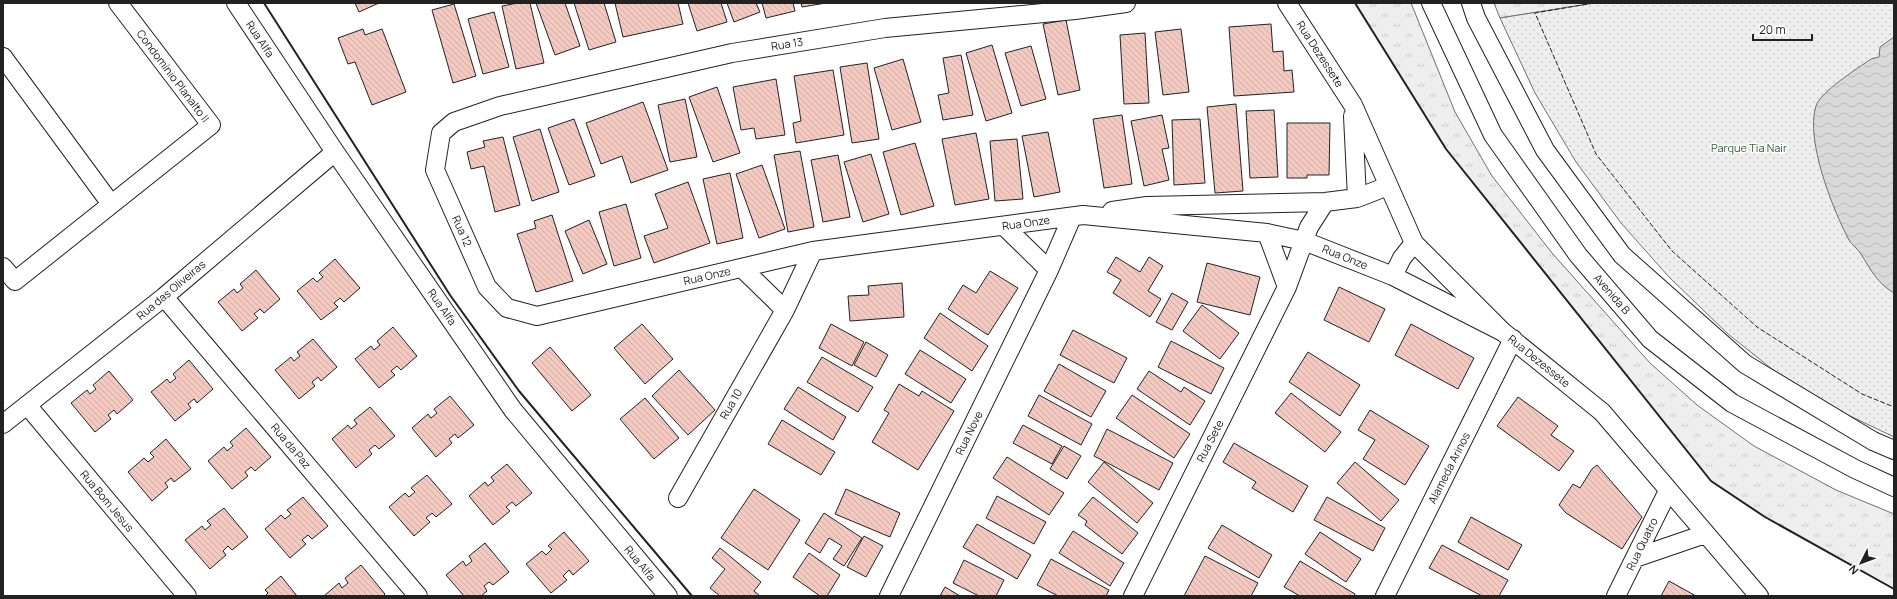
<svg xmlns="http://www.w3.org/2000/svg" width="1897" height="599" font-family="Manrope,sans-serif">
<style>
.grass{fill:url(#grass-tufts);stroke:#6f6f6f}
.park{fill:url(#park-dots);stroke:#6f6f6f}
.water{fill:url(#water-waves);stroke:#6f6f6f}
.building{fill:url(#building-back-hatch);stroke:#222}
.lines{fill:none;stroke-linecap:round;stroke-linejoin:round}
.minor-casing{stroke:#222;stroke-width:20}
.minor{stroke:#fff;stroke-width:18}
.fence{stroke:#222;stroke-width:1;stroke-dasharray:5 2;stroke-linecap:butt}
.wall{stroke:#222;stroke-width:2}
.labels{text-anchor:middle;stroke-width:3;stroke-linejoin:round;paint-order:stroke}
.street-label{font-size:11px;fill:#222;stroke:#fff}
.park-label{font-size:11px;fill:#2f5e38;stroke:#fff}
</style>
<defs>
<pattern id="grass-tufts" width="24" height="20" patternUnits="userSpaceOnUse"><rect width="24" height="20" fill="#eee"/><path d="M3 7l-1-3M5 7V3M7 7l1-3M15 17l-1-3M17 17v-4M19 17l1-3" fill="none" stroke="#ccc"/></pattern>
<pattern id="park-dots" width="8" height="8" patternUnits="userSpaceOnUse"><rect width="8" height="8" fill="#eee"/><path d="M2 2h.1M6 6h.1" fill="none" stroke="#ccc" stroke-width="1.8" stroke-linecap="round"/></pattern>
<pattern id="water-waves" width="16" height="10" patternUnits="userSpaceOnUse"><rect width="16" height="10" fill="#d9d9d9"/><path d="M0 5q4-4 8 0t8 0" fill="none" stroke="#bababa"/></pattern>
<pattern id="building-back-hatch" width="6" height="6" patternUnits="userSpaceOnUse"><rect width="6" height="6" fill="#f3c9c0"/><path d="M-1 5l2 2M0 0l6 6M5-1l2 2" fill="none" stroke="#d0aca5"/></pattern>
</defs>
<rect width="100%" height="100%" fill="#fff"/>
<path class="grass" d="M1355,3H1411L1455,112L1492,176L1552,253L1650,363L1697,405L1754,446L1836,490L1894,514V589L1765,517L1711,481L1446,149Z
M1494,3H1596L1500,18Z"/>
<path class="park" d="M1594,3H1894V437L1848,415L1772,369L1728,334L1669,277L1621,223L1576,162L1535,93L1500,18Z"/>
<path class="water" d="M1894,37V293C1877,283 1871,270 1861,254C1858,249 1852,245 1849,240C1833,210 1805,140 1816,106C1820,92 1858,68 1871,59L1879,57L1880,47Z"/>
<path class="building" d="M355,3H379L359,12Z
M518,3H530L544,63L516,69L502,6Z
M536,3H565L580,46L555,55Z
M574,3H604L616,42L589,50Z
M615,3H678L683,24L623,37Z
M688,3H721L727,22L697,31Z
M727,3H756L760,12L734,22Z
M762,3H793L795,11L766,18Z
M801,3H826L802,7Z
M454,4L476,76L453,83L432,10Z
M494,12L509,67L483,74L468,19Z
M1066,20L1080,90L1058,95L1043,24Z
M1271,24L1273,52L1283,51L1284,71L1292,70L1294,92L1234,96L1229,27Z
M363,29L365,35L382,29L406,92L372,105L355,62L348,64L338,38Z
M1181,29L1189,92L1163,95L1155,32Z
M1145,33L1149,103L1124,104L1120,35Z
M992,45L1012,113L986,121L966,53Z
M1031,46L1046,99L1021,106L1005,53Z
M961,55L973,115L943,120L938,95L949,93L943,58Z
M903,59L921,122L892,130L874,68Z
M867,63L879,139L852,143L840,67Z
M833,70L844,135L796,143L793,123L801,121L794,76Z
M776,79L785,135L756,139L754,128L741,130L733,87Z
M717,87L740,153L713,162L689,97Z
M685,99L697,157L670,162L658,105Z
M643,102L668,170L631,183L622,156L601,164L586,123Z
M1236,104L1243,191L1215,193L1207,107Z
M1274,110L1278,177L1250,178L1246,111Z
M1122,115L1132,184L1104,188L1093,119Z
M1162,115L1169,148L1162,149L1169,180L1144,186L1131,121Z
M574,119L595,176L569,185L548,128Z
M1200,119L1205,183L1174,185L1172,120Z
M1287,123H1330L1329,175H1307V178H1287Z
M540,129L559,192L532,201L513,137Z
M1048,132L1060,192L1034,197L1022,136Z
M976,133L989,199L955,205L942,139Z
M503,137L520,205L495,212L484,166L471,169L467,152L485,147L483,141Z
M1017,139L1023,199L995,201L990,141Z
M915,143L934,206L901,215L883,152Z
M800,151L814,227L788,232L774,155Z
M871,154L889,214L863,222L844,162Z
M838,155L850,217L823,222L811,160Z
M762,165L785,229L759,238L736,174Z
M730,173L743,238L717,244L703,179Z
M688,182L710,243L654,263L644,236L668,228L655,194Z
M626,204L641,258L614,266L599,212Z
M552,215L573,281L536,292L517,234L536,228L534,221Z
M589,220L607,264L583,274L565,231Z
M1116,257L1140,272L1149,257L1163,266L1148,291L1161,299L1150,317L1113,293L1121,280L1107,272Z
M335,259L360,288L344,302L340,298L334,303L338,307L321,320L297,291L313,278L317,282L323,277L319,273Z
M1207,263L1260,277L1250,315L1197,302Z
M256,270L280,299L264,313L260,309L254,314L258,318L242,331L218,302L234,289L237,293L243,288L240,284Z
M990,271L1018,288L988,335L948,309L963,285L976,293Z
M902,283L904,317L850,321L848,296L869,295L868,286Z
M1339,287L1385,309L1369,342L1324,320Z
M1172,293L1188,302L1172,330L1156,322Z
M1202,305L1239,333L1220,359L1183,331Z
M940,313L988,346L972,371L924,338Z
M642,324L673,359L645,384L614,348Z
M831,324L864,342L852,366L819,348Z
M1411,324L1474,358L1458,389L1395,355Z
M393,327L417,356L401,370L397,366L391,371L395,375L379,388L355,359L371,346L374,350L380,345L377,341Z
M1073,330L1127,358L1114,383L1060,355Z
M313,339L337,367L321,381L318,377L312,382L315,386L299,399L275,370L291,357L294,361L300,356L297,352Z
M1171,341L1224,368L1211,394L1158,367Z
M866,342L888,355L876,377L854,365Z
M550,347L591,395L572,411L532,363Z
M920,350L966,379L951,403L905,374Z
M1308,352L1360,385L1340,416L1289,382Z
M822,357L873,387L858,412L807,382Z
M189,360L213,389L197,403L194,399L188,404L191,408L175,421L151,392L167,379L170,383L176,378L173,374Z
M1059,364L1106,391L1091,417L1044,391Z
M679,370L715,410L688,435L652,396Z
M109,371L133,400L117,414L114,410L108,415L111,419L95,432L71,403L87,390L90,394L96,389L93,385Z
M1149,371L1181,392L1184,387L1205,401L1190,425L1137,389Z
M899,384L919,396L922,391L954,411L918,470L872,442L889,413L884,410Z
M798,387L846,417L833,440L784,409Z
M1291,393L1341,432L1325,452L1275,413Z
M1039,395L1092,424L1081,445L1028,416Z
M1132,395L1190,434L1174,458L1116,418Z
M450,396L474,425L458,438L455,434L449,439L452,443L436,457L412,428L428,414L431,418L437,413L434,409Z
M1518,397L1558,426L1551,435L1574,451L1559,471L1497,426Z
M645,398L679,438L654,459L620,419Z
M370,407L395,436L379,449L375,445L369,450L372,454L356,468L332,439L348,425L351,429L357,424L354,420Z
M1370,410L1429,446L1405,485L1363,459L1375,440L1358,430Z
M782,420L835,452L821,475L768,444Z
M1023,425L1062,446L1052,464L1013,443Z
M246,428L271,457L255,471L251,467L245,472L248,476L232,489L208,461L224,447L227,451L233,446L230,442Z
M1107,429L1173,463L1159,490L1094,456Z
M166,439L191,469L174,482L171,478L165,483L168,487L152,501L128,472L144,458L148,462L154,457L150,453Z
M1234,443L1308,486L1293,512L1252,488L1256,482L1223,462Z
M1064,446L1081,456L1067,479L1050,469Z
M1007,457L1064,493L1049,515L993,478Z
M1104,462L1153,503L1137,523L1088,482Z
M1355,462L1399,500L1381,521L1337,483Z
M507,464L532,493L516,506L512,502L506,507L510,511L493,525L469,496L485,482L488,486L494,481L491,477Z
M1597,465L1642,517L1622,549L1566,513L1559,505L1573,484L1580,488L1592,469Z
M427,475L452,504L436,517L432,513L426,518L430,522L414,536L389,507L405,493L409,497L415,492L411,488Z
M754,489L800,520L768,570L721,538Z
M846,489L900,513L890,537L835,514Z
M997,496L1046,522L1034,544L986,518Z
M303,497L328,526L312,539L308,535L302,540L306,544L290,558L265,529L281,515L285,519L291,514L287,510Z
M1093,497L1138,533L1122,554L1085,525L1087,521L1078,515Z
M1327,497L1385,528L1373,551L1314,520Z
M224,508L248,537L232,550L228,546L223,551L226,555L210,569L185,540L202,526L205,530L211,525L207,521Z
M824,513L862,538L844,566L833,559L842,546L829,538L820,553L805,543Z
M1471,517L1522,545L1508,570L1458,542Z
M977,524L1031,555L1017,579L963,547Z
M1222,525L1272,555L1259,578L1208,548Z
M1073,531L1124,563L1110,586L1059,553Z
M564,532L589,561L573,575L569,570L563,576L567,580L551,593L526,564L542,551L546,555L552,549L548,546Z
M1320,532L1361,559L1346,582L1305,554Z
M864,536L883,546L866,577L847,567Z
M485,543L509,572L493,585L489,582L484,586L487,591L481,596H464L446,575L463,561L466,566L472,561L469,556Z
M1442,545L1508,580L1499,596H1482L1429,568Z
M720,548L761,582L754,591L760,596H720L710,588L725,569L712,558Z
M809,553L840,575L827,596H820L793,577Z
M1205,556L1258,583L1251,596H1184Z
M1051,559L1109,590L1106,596H1058L1037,585Z
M964,560L1004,580L996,596H979L953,583Z
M1300,561L1355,594L1354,596H1300L1284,587Z
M361,565L385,594L383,596H324L339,583L342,588L348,583L345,578Z
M281,576L297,596H265L268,593L265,590Z
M1669,581L1696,596H1661Z
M945,587L960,596H940Z"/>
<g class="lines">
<defs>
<path id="minor" d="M236,3L335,152L513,410L668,596
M1126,3L1075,10L885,28L732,53L500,106L454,122L441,133L435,170L487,287L507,308L537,316L813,251L1083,215L1267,233L1304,241L1393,276L1503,332
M1287,3L1353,105L1414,243L1503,332L1602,412L1759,596
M1431,3L1493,135L1578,255L1650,339L1732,403L1855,469L1894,487
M1471,3L1476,18L1545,150L1622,255L1745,364L1873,441L1894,450
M3,57L111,204
M1353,116L1357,198
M1112,211L1147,206L1325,202L1357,198L1388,186
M1004,226L1049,270
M1267,233L1287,287
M3,267L15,281L211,125L118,3
M742,268L785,310
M1393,276L1402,258L1414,243
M164,297L418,596
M27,405L187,596
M3,424L164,297L335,152
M678,498L785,310L813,251
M1635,558L1705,534
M889,596L1049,270L1072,217
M1133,596L1287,287L1309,227L1325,202
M1385,596L1513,339
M1616,596L1668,491"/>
</defs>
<use href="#minor" class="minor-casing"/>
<use href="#minor" class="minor"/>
<path class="fence" d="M1594,3L1535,13L1596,154L1672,251L1757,327L1862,394L1894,407"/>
<path class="wall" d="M264,3L450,295L519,391L692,596
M1355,3L1446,149L1711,481L1765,517L1894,589"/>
</g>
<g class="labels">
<g class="street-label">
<text transform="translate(260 39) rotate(56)" y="4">Rua Alfa</text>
<text transform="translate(787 44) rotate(-9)" y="4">Rua 13</text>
<text transform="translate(1320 54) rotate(57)" y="4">Rua Dezessete</text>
<text transform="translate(173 76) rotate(53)" y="4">Condomínio Planalto II</text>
<text transform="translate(1026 223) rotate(-8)" y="4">Rua Onze</text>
<text transform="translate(462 231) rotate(66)" y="4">Rua 12</text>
<text transform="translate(1345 257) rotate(22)" y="4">Rua Onze</text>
<text transform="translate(707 276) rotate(-13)" y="4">Rua Onze</text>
<text transform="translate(171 290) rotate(-40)" y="4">Rua das Oliveiras</text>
<text transform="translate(1612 294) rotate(49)" y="4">Avenida B</text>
<text transform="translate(442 307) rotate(55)" y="4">Rua Alfa</text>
<text transform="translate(1539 361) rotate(39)" y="4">Rua Dezessete</text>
<text transform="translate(731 404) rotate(-60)" y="4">Rua 10</text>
<text transform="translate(969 433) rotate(-64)" y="4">Rua Nove</text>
<text transform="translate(1210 441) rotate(-63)" y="4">Rua Sete</text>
<text transform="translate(291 446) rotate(50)" y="4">Rua da Paz</text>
<text transform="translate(1449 468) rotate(-63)" y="4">Alameda Arinos</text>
<text transform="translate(107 501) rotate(50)" y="4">Rua Bom Jesus</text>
<text transform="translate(1642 544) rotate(-64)" y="4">Rua Quatro</text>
<text transform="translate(640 563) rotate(50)" y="4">Rua Alfa</text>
</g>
<g class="park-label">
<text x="1749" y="152">Parque Tia Nair</text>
</g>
</g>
<rect width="1897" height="599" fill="none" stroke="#222222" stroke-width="8"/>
<g transform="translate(1861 563) rotate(228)" stroke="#ffffff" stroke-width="3" paint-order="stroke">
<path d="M0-3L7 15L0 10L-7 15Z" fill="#222222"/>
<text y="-6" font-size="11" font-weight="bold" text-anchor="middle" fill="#222222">N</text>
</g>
<path d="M1753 34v6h59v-6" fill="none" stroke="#222222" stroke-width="2"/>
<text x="1759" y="34" font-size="12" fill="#222222" stroke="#ffffff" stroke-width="3" paint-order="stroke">20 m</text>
</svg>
